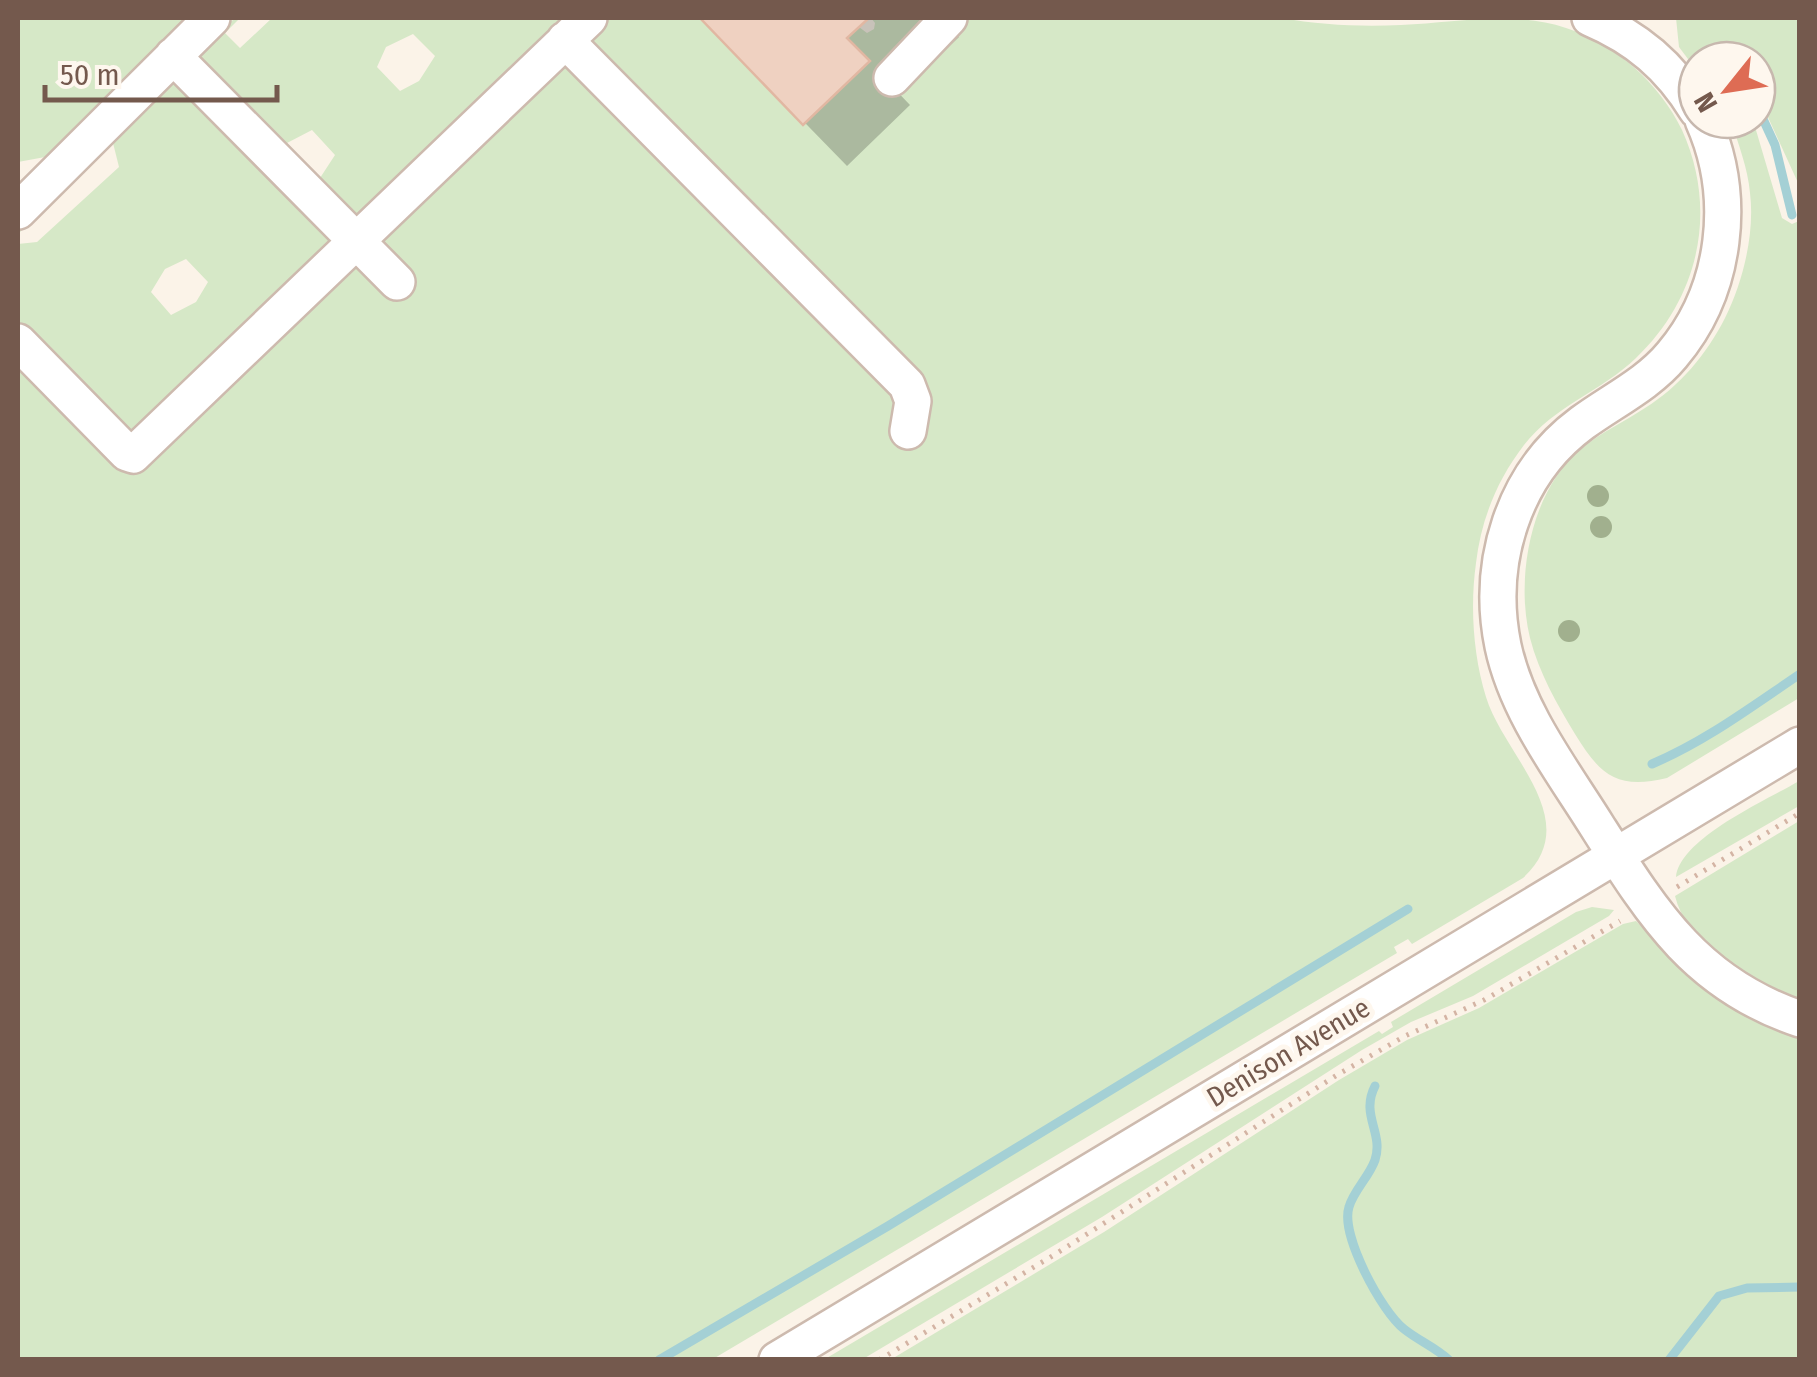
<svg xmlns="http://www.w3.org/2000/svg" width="1817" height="1377" font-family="'Fira Sans Condensed',sans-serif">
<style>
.green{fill:#d6e8c7;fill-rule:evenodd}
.shadow{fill:#0003}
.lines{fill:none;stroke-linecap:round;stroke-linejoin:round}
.stream{stroke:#a4d0d5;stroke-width:9}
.building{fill:#efd1c1;stroke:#e1b7a2;stroke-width:2.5}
.minor-casing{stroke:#cdbaae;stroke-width:40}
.path{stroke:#d4b4a4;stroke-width:5;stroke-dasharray:2.5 8;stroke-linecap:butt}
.minor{stroke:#fff;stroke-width:35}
.tree{fill:#a1b08e}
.labels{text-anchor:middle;stroke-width:10;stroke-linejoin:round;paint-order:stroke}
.street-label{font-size:28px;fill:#74594d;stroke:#fef7ee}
</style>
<rect width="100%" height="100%" fill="#fbf3e8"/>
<path class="green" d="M18,18H201L56,155L18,162Z
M235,18H240L225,33L240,48L272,18H565L361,222L198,59L197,54ZM413,34L435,56L419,81L400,91L377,67L386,47ZM312,130L335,155L320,178L287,143Z
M599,18H700L803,125L869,62L847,38L859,27L867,33L874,29L875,23L871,18H1281C1321,25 1361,27 1401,25C1456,23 1513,10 1566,28C1616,44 1660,84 1682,130C1718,209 1700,297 1636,358C1602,391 1554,406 1524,445C1497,480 1481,520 1476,563C1470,606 1473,655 1486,697C1504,756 1586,820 1523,878L1412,944L1408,939L1394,947L1397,953L713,1359H18V347L117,453Z
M1676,18H1799V185L1757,93V60H1729L1719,56L1715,60H1697V71L1679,47Z
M176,73L337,238L135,442L18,330V244L37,242L119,167L113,143L18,234V222ZM186,259L208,282L196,302L171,315L151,292L165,269Z
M1731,120H1753L1782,218L1792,224L1799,221V698L1667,778C1617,790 1600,775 1575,734C1557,704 1539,673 1530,638C1515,577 1531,490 1581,449C1601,432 1624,422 1645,408C1679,387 1707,354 1725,318C1743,282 1755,233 1750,193C1748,168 1738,144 1731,120Z
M1799,781V806L1676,877C1680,838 1767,800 1799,781Z
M1799,821V1000C1753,984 1687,946 1675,896Z
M1592,907L1614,910L1609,916L1473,996L1411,1022L1362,1050L1102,1217L863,1359H825L1379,1031L1382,1034L1393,1027L1391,1022L1576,912Z
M1636,921L1658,942L1799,1033V1359L890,1360L1104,1232L1339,1080L1407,1040L1479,1008L1623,924Z"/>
<path class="shadow" d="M703,18H955L947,25L959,37L938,57L926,45L888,82L910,105L847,166Z"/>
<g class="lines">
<path class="stream" d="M1757,106L1775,145L1792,215
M1652,764C1706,741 1751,707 1800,674
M1375,1086C1360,1115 1384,1133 1375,1160C1369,1177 1354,1190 1349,1207C1340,1235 1382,1312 1404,1329C1419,1341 1435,1347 1449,1360
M659,1360L888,1226L1408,909
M1669,1360L1719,1296L1747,1288L1800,1287"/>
</g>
<path class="building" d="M700,18H869L847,38L870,61L803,125Z"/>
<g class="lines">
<defs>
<path id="minor" d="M1590,18C1637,38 1670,66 1697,110
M565,40L907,385L913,401L908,431
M173,56L397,282
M892,78L949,18
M1703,120C1737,196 1727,290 1672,355C1648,384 1612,401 1582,423C1513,474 1486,563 1503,646C1517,712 1562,770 1597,826C1653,914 1696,984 1800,1019
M18,211L212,18
M18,342L127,453L133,455L589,18
M777,1360L1800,745"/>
</defs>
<use href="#minor" class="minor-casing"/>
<path class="path" d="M1677,887L1800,813
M879,1360L1054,1255L1337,1075L1405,1036L1484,1000L1620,921"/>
<use href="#minor" class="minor"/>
</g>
<g class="tree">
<circle cx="1598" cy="496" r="11"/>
<circle cx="1601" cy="527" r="11"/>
<circle cx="1569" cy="631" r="11"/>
</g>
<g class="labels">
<g class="street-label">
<text transform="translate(1288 1052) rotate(-31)" y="10">Denison Avenue</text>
</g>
</g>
<rect width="1817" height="1377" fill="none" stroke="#74594d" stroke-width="40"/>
<g transform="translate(1727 90) rotate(240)"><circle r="48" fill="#fef7ee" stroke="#c7b8ae" stroke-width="2.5"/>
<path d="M0-8L18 38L0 25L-18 38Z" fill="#de6c54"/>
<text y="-15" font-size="28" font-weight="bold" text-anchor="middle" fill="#74594d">N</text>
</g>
<path d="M45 85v15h232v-15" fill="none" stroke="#74594d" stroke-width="5"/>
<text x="60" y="85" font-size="30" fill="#74594d" stroke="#fef7ee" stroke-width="8" paint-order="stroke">50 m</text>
</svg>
